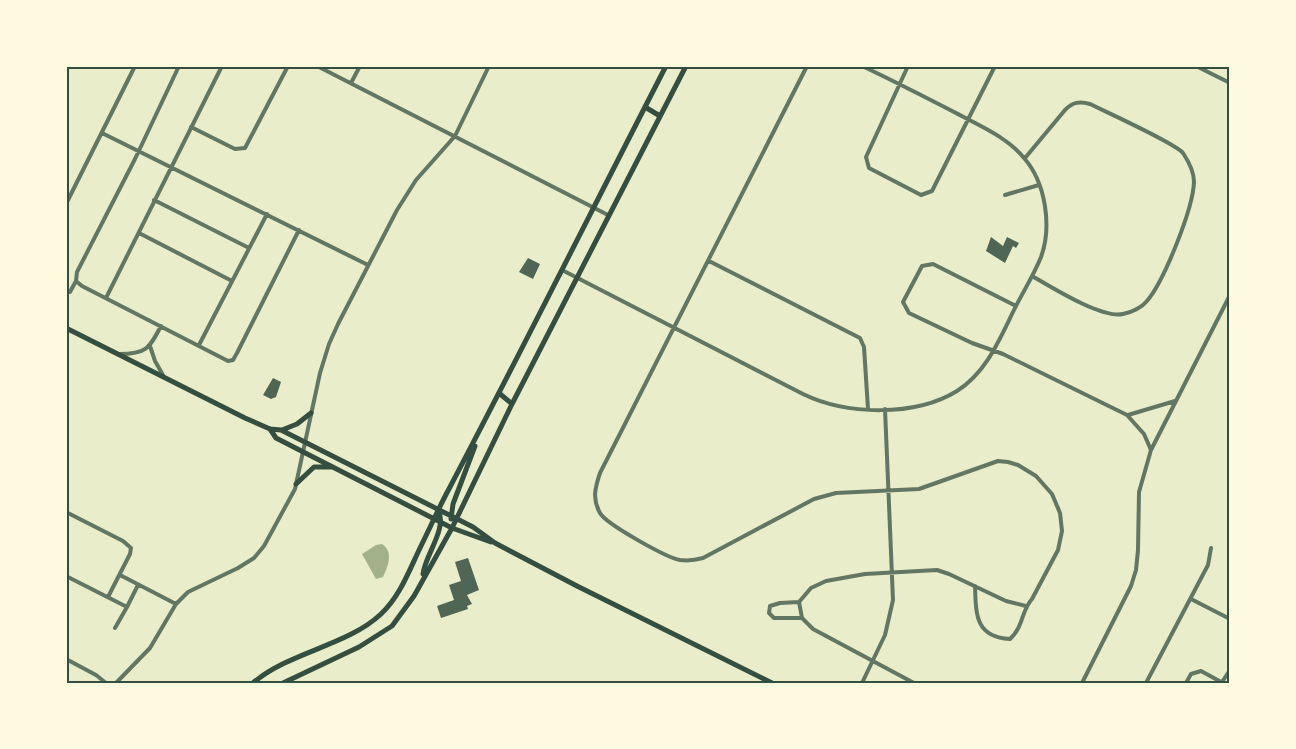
<svg xmlns="http://www.w3.org/2000/svg" width="1296" height="749" font-family="'Varela Round',sans-serif">
<style>
.water{fill:#a3b18a}
.building{fill:#4f6655}
.lines{fill:none;stroke-linecap:round;stroke-linejoin:round}
.minor{stroke:#617663;stroke-width:4}
.secondary{stroke:#344e41;stroke-width:5}
.neatline{fill:none;stroke:#344e41;stroke-width:2}
</style>
<rect width="100%" height="100%" fill="#e9edc9"/>
<path class="water" d="M382,544C394,552 388,566 383,577L376,579L362,554L376,545Z"/>
<path class="building" d="M991,237L1003,246L1007,237L1019,243L1016,248L1013,246L1005,263L986,251Z
M528,258L540,264L533,279L519,272Z
M273,378L281,382L276,397L271,399L263,395Z
M468,558L479,590L467,595L472,604L467,606L468,609L441,618L437,606L454,600L449,585L461,581L455,562Z"/>
<g class="lines">
<path class="minor" d="M179,66L135,159L77,272L76,281L82,286L228,361L233,360L237,353L299,230
M317,66L608,215
M807,66L600,473C595,488 592,499 600,513C606,524 667,558 680,560C688,561 696,560 703,558L814,499L836,493L919,489L998,461L1008,462L1018,465L1036,476L1052,494L1060,513L1062,531L1058,550L1032,599C1021,611 1024,626 1010,639C975,637 976,614 975,586
M908,66L866,157L869,168L921,195L932,191L995,66
M1196,66L1230,83
M351,83L360,66
M191,127L235,149L245,148L288,66
M102,133L368,265
M1025,158L1065,110C1073,102 1079,101 1090,104C1106,112 1175,143 1183,153C1189,162 1194,171 1194,182C1193,209 1164,281 1147,301C1141,308 1132,312 1123,314C1102,319 1051,287 1032,276
M1005,195L1039,185
M154,200L249,248
M66,204L135,66
M139,233L232,281
M709,261L860,338L864,347L868,409
M562,270L803,394C846,415 915,417 957,391C985,373 998,343 1012,314C1021,295 1033,277 1041,257C1052,227 1046,183 1024,158C1007,137 980,126 956,113C925,97 894,81 862,66
M70,292L76,281
M106,298L222,66
M1016,306L933,264L922,266L903,302L909,313L972,343L1003,354L1127,415L1144,434L1151,450
M199,345L267,214
M150,346L155,361L163,375
M119,354C146,354 149,349 161,326
M1128,415L1175,401
M66,512L123,541L131,548L130,554L108,597
M120,575L176,604
M66,576L127,607L138,585
M1191,599L1230,619
M799,602L780,603L770,606L769,613L774,618H802
M115,628L127,607
M66,659L96,675L106,683
M1222,682L1230,670
M116,683L150,648L176,604L188,592L238,568L254,558L264,546L295,489L320,373L329,344L338,324L397,210L416,180L455,136L489,66
M862,683L885,635L893,600L885,409
M914,683L813,629L802,618L799,602L811,588L826,581L865,574L937,570L949,574L1006,601L1026,606
M1082,683L1131,586L1136,570L1138,550L1139,492L1151,450L1230,295
M1146,683L1208,565L1211,548
M1186,683L1191,674L1201,671L1223,683"/>
<path class="secondary" d="M645,107L660,116
M66,328L245,418L270,429L281,430L473,527L495,543L577,586L772,683
M499,393L512,404
M270,429L276,438L452,528L491,542
M282,430L297,424L311,413
M296,484L314,467H333
M451,519L453,504L475,446
M423,574C425,555 448,528 438,510
M253,683C289,652 347,646 381,614C400,596 409,571 420,548C430,528 439,507 450,487C523,348 594,206 666,66
M283,683L359,647L392,626L414,596L452,528L512,404L686,66"/>
</g>
<rect width="1296" height="749" fill="none" stroke="#fefae0" stroke-width="135"/>
<rect x="68" y="68" width="1160" height="614" class="neatline"/>
</svg>
